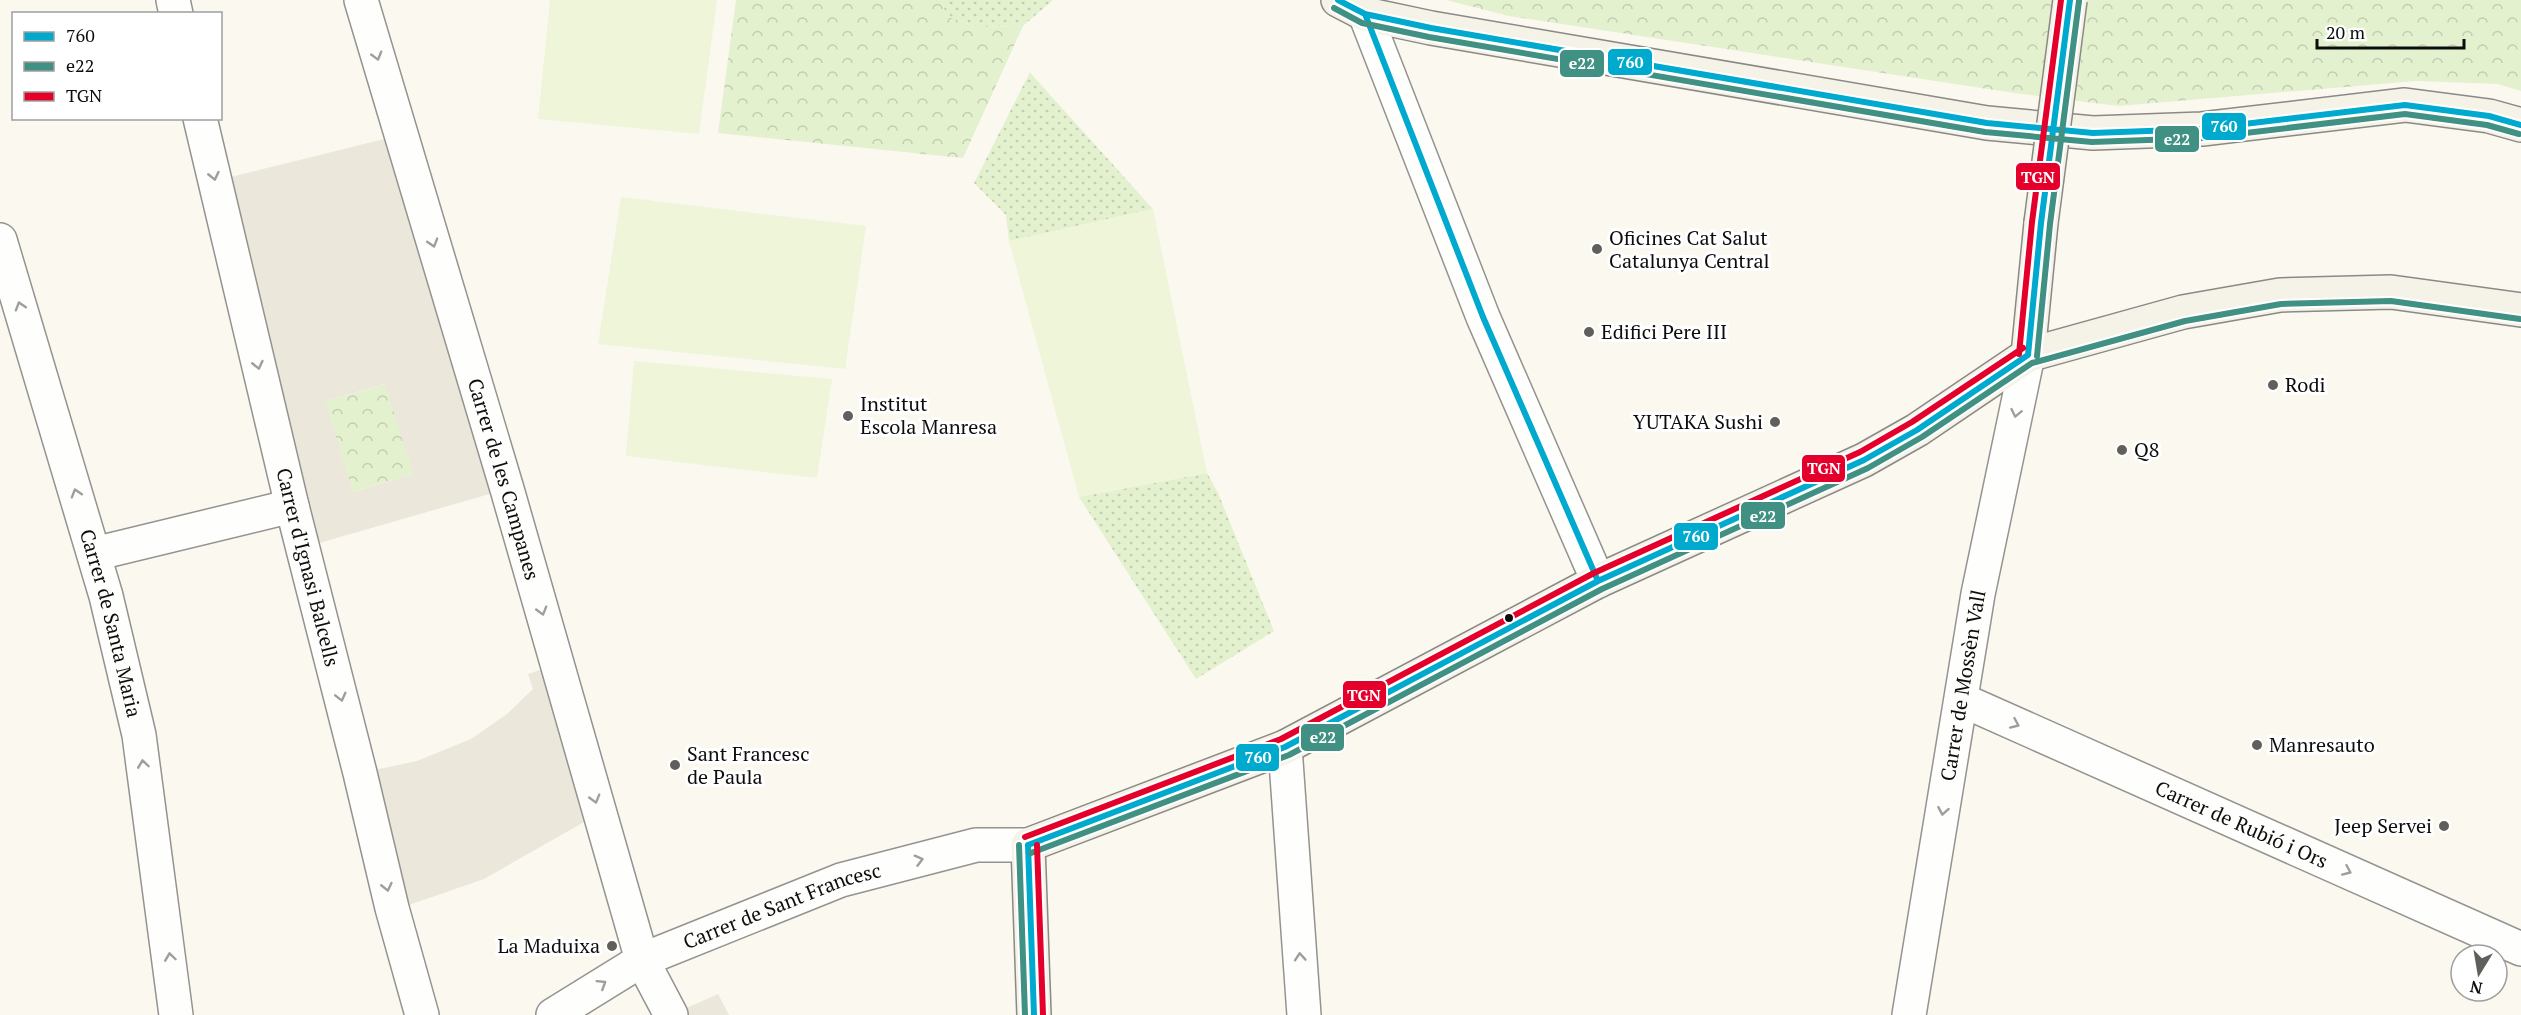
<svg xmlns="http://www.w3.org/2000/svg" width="2521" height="1015" font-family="'PT Serif',serif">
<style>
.grass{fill:url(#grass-dots)}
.park{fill:url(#park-crowns)}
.pitch{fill:#eef5d9}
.plaza{fill:#ebe7db;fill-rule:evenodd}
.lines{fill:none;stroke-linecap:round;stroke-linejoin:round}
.street-casing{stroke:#94938f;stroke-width:36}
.secondary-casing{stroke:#8b8986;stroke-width:36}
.street{stroke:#fefefd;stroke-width:33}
.secondary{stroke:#f5f3e8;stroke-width:33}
.secondary-bridge-casing{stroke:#8b8986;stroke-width:36;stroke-linecap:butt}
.secondary-bridge{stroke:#f5f3e8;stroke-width:33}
.bus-1-casing{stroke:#fff;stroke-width:10}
.bus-2-casing{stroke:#fff;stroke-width:10}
.bus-3-casing{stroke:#fff;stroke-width:10}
.bus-1{stroke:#00a9ce;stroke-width:6}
.bus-2{stroke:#409183;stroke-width:6}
.bus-3{stroke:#e4002b;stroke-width:6}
.oneway{stroke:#9e9e9d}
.poi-dot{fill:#605f5c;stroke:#fff;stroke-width:2}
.bus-dot{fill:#0d0d0d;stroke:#fff;stroke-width:2}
.labels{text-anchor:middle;stroke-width:6;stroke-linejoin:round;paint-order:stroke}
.poi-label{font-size:20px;fill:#0d0d0d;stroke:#fff;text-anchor:start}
.street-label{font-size:20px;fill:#0d0d0d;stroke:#fff}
.line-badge{stroke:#fff;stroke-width:2}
.badge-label{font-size:16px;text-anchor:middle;font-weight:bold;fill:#fff}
</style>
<defs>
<pattern id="grass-dots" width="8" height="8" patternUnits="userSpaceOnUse" patternTransform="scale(1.5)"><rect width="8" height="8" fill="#e4f1cf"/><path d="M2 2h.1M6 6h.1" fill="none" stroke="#c2cdb1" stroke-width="1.8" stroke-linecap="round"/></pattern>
<pattern id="park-crowns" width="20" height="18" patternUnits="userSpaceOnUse" patternTransform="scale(1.5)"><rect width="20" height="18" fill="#e4f1cf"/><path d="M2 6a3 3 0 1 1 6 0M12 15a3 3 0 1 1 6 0" fill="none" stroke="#c2cdb1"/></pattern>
</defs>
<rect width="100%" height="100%" fill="#fbf8f0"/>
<path class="grass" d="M940,0H1053L1023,26L978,27L948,17Z
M1030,72L1033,76L1153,209L1009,241L1006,215L974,183Z
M1207,473L1218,493L1274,631L1196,679L1079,497Z"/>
<path class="park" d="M736,0H940L948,17L978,27L1023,26L963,158L718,133Z
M1446,0H2521V91L2498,84L2417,81L2118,106L2014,93L1509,16Z
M386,384L413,474L352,492L325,401Z"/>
<path class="pitch" d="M550,0H717L699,134L538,119Z
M621,197L866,226L845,369L598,344Z
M1153,209L1207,473L1079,497L1009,241Z
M634,361L832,379L817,478L626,456Z"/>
<path class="plaza" d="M400,135L507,489L302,548L215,181ZM385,384L413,474L353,492L325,401Z
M557,664L600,819L584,822L484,879L409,905H404L360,773L417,761L471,739L507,714L533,689L528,674Z
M718,994L729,1015H671Z"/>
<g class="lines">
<defs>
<g id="street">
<path d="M173,0L176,14"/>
<path id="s1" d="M361,0L507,489L642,960L671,1015"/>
<path d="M1365,14L1483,317L1598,581"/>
<path id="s2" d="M200,118L292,506L360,773L392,908L422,1015"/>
<path id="s3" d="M0,240L106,596L139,735L176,1015"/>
<path d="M94,554L292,506"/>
<path id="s4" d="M1962,700L2521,949"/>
<path d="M1285,747L1304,1015"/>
<path id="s5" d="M553,1015L642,960L841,880L976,845H1028"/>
<path id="s6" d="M1909,1015L1978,594L2028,355"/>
</g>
<path id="secondary" d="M1338,0L1365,14L1431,28L1987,123L2093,133L2202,129L2405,105L2489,116L2521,125
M2028,355L2041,223
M1034,1015L1028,845L1285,747L1598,581L1864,460L1917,430L2028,355L2183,312L2280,295L2391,292L2521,310"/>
</defs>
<use href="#street" class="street-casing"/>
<use href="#secondary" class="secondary-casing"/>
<use href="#street" class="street"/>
<use href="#secondary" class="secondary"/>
<defs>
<path id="secondary-bridge" d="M2041,223L2070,0"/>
</defs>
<use href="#secondary-bridge" class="secondary-bridge-casing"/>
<use href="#secondary-bridge" class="secondary-bridge"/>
<defs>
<path id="bus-1" d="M1338,0L1365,14L1431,28L1987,123L2093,133L2202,129L2405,105L2489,116L2521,125
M1365,14L1483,317L1598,581
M1028,845L1285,747L1598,581L1864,460L1917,430L2028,355L2041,223L2070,0
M1028,845L1034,1015"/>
<path id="bus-2" d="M1334,8L1362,23L1429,37L1985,132L2092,142L2203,138L2405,114L2487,125L2519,134
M2037,356L2050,224L2079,1
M1019,845L1025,1015
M1031,853L1289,755L1602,589L1868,468L1922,437L2032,363L2185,321L2281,304L2391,301L2520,319"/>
<path id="bus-3" d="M2019,354L2032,222L2061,0
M1025,837L1281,739L1594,573L1860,452L1912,422L2023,348
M1037,845L1043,1015"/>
</defs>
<use href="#bus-1" class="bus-1-casing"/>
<use href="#bus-2" class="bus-2-casing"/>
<use href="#bus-3" class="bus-3-casing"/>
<use href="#bus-1" class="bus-1"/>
<use href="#bus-2" class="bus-2"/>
<use href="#bus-3" class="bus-3"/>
</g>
<defs><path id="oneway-chevron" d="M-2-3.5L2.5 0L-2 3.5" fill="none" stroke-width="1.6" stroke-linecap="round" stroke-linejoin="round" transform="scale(1.5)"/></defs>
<g class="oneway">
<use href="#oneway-chevron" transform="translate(377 56) rotate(74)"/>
<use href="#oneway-chevron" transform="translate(214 176) rotate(77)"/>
<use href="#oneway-chevron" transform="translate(433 243) rotate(73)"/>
<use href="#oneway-chevron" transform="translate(20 306) rotate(-107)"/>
<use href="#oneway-chevron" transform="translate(258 365) rotate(77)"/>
<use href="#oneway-chevron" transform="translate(2016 413) rotate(102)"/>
<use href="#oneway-chevron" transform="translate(76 493) rotate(-107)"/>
<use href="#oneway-chevron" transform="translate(542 611) rotate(74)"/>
<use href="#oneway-chevron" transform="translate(341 697) rotate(76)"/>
<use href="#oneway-chevron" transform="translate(2015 724) rotate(24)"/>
<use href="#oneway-chevron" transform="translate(143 764) rotate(-98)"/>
<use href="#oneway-chevron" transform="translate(595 799) rotate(74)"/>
<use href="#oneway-chevron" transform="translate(1943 811) rotate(100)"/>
<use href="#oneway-chevron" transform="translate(919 860) rotate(-15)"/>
<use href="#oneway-chevron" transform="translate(2347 871) rotate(24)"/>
<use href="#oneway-chevron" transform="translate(387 887) rotate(77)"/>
<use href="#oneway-chevron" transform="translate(170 957) rotate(-98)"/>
<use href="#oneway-chevron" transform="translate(1300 957) rotate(-94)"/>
<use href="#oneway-chevron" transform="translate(602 984) rotate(-32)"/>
</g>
<g class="poi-dot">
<circle cx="1597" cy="249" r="6"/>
<circle cx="1589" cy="332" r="6"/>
<circle cx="2273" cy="385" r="6"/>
<circle cx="848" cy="416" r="6"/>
<circle cx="1775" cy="422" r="6"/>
<circle cx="2122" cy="450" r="6"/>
<circle cx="2257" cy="745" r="6"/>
<circle cx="675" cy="765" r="6"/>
<circle cx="2444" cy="826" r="6"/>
<circle cx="612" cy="946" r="6"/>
</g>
<circle class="bus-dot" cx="1509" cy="618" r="5"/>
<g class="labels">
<g class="poi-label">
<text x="1609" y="245">Oficines Cat Salut<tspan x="1609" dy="23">Catalunya Central</tspan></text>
<text x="1601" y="339">Edifici Pere III</text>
<text x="2285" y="392">Rodi</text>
<text x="860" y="411">Institut<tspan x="860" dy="23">Escola Manresa</tspan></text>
<text x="1763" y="429" text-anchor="end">YUTAKA Sushi</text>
<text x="2134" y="457">Q8</text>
<text x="2269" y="752">Manresauto</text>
<text x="687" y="761">Sant Francesc<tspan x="687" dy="23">de Paula</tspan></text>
<text x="2432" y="833" text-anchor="end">Jeep Servei</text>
<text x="600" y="953" text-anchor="end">La Maduixa</text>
</g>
<g class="street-label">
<text dy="7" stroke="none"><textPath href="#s1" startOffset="500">Carrer de les Campanes</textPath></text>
<text dy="7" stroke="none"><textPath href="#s2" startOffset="462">Carrer d'Ignasi Balcells</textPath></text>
<text dy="7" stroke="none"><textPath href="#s3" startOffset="399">Carrer de Santa Maria</textPath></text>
<text dy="7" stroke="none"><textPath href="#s6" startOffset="334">Carrer de Mossèn Vall</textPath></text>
<text dy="7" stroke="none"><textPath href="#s4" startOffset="306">Carrer de Rubió i Ors</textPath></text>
<text dy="7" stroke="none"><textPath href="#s5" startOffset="255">Carrer de Sant Francesc</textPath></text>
</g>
</g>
<g class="line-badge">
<rect x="1607" y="48" width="46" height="28" rx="6" fill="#00a9ce"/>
<rect x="1559" y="49" width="46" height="29" rx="6" fill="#409183"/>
<rect x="2201" y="112" width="46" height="29" rx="6" fill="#00a9ce"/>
<rect x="2154" y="125" width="46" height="28" rx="6" fill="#409183"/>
<rect x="2015" y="162" width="46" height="29" rx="6" fill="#e4002b"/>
<rect x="1801" y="454" width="45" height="29" rx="6" fill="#e4002b"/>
<rect x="1740" y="501" width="46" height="29" rx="6" fill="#409183"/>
<rect x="1673" y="522" width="46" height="29" rx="6" fill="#00a9ce"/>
<rect x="1342" y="680" width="45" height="29" rx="6" fill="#e4002b"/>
<rect x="1300" y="723" width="45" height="29" rx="6" fill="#409183"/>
<rect x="1235" y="743" width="45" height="29" rx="6" fill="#00a9ce"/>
</g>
<g class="badge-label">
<text x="1630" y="68">760</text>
<text x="1582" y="69">e22</text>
<text x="2224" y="132">760</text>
<text x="2177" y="145">e22</text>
<text x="2038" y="183">TGN</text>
<text x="1824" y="474">TGN</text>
<text x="1763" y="522">e22</text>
<text x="1696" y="542">760</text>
<text x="1364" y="701">TGN</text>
<text x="1323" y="743">e22</text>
<text x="1258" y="763">760</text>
</g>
<rect x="12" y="12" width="210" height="108" fill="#ffffff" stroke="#9e9e9e" stroke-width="1.5"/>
<rect x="24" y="32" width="30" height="9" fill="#00a9ce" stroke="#9e9e9e" stroke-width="1.5"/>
<text x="66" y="42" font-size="18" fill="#0d0d0d">760</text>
<rect x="24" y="62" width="30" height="9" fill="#409183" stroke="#9e9e9e" stroke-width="1.5"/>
<text x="66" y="72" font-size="18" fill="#0d0d0d">e22</text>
<rect x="24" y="92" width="30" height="9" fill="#e4002b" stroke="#9e9e9e" stroke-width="1.5"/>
<text x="66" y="102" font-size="18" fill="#0d0d0d">TGN</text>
<g transform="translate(2479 973) rotate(191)"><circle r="28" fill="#ffffff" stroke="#9e9e9e" stroke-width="1.5"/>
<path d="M0-4.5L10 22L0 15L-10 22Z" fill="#605f5c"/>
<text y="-9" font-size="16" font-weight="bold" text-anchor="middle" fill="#0d0d0d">N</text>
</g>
<path d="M2317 39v9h147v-9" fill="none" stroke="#0d0d0d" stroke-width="3"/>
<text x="2326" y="39" font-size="18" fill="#0d0d0d" stroke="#ffffff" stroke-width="4.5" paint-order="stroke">20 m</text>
</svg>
